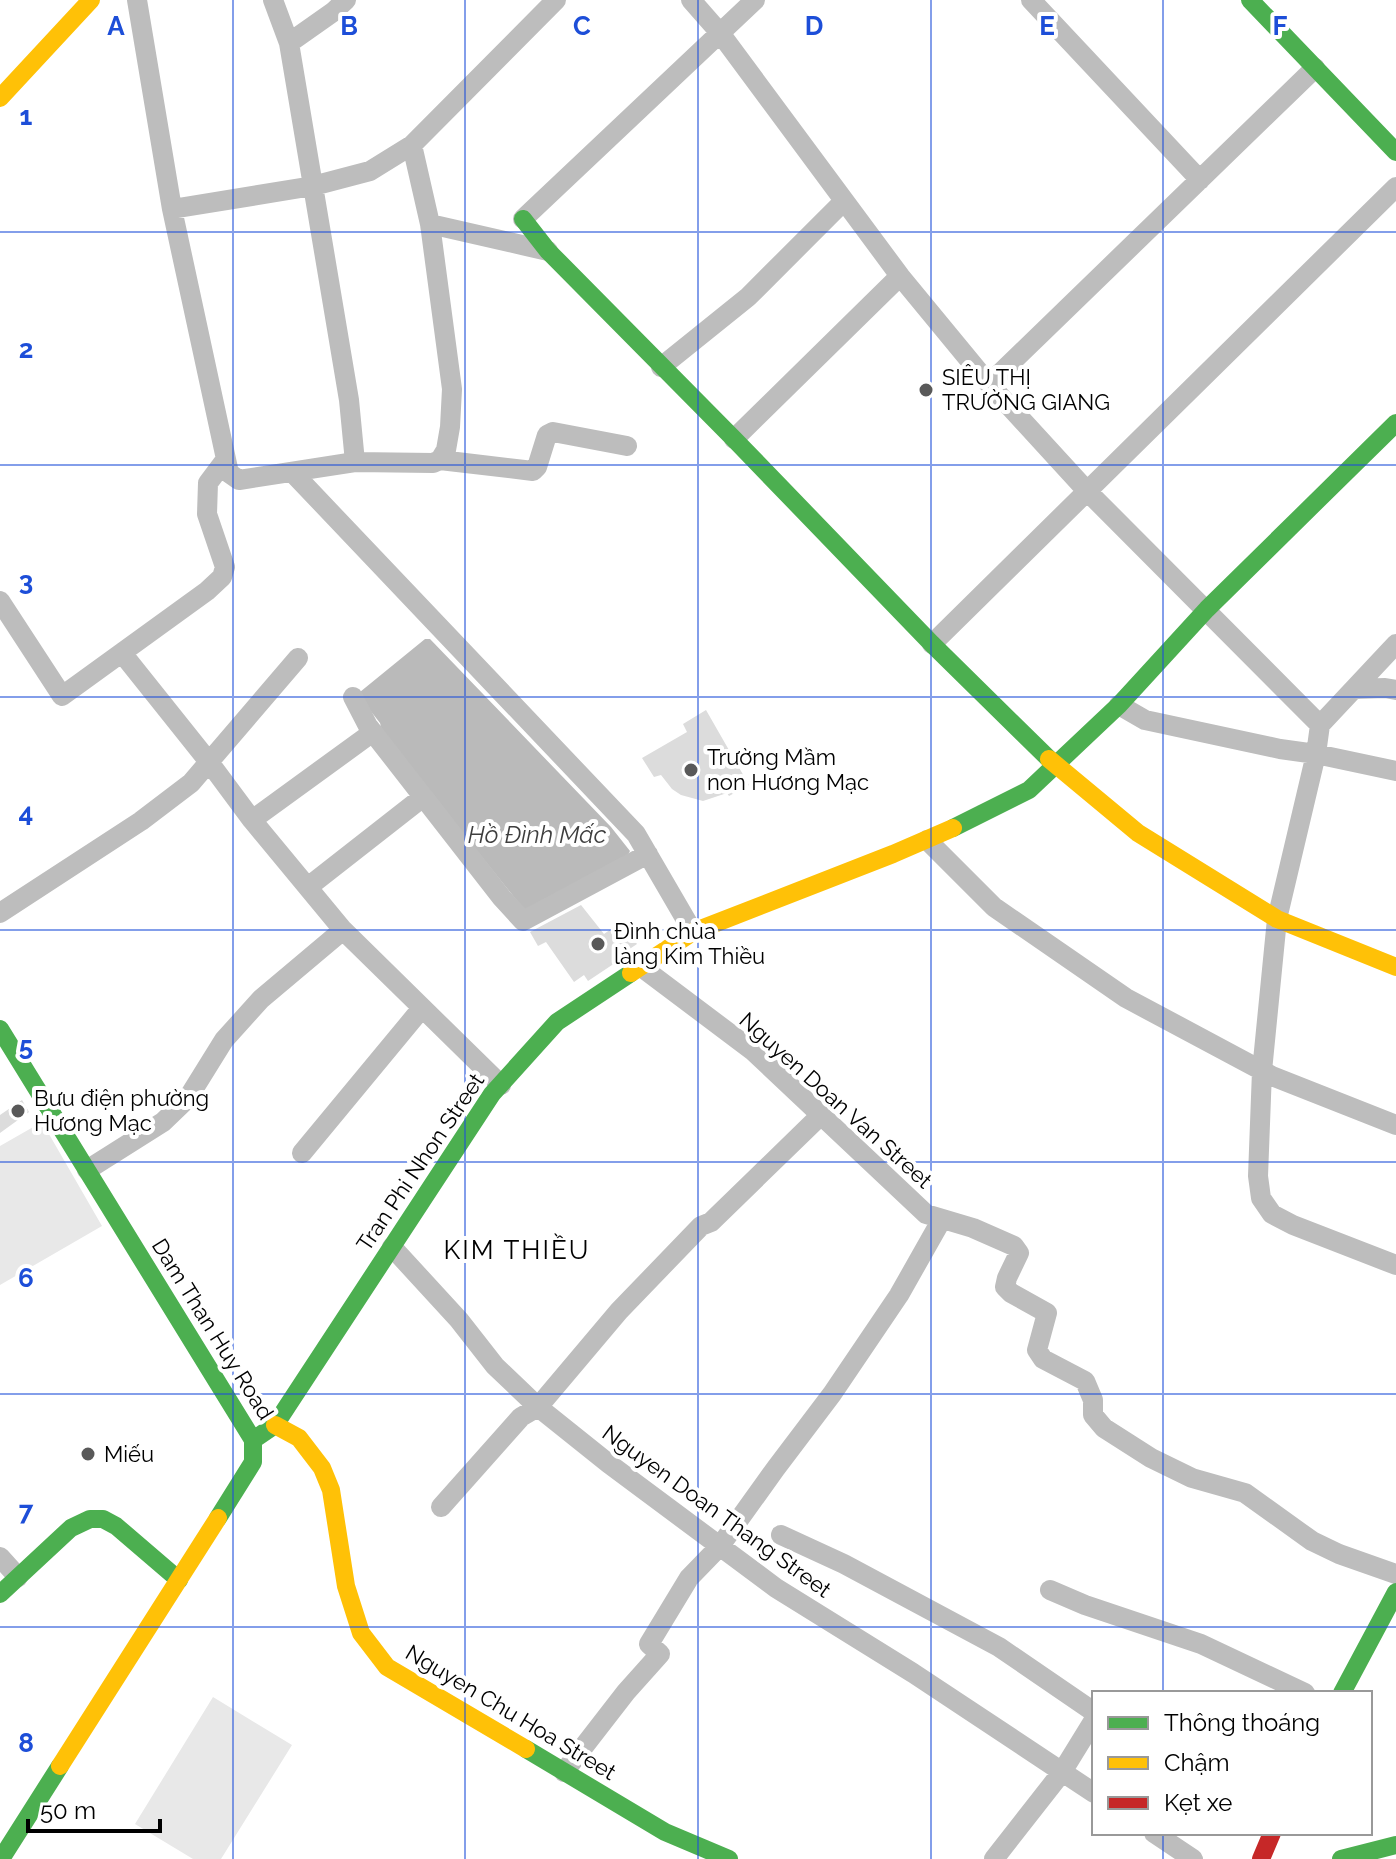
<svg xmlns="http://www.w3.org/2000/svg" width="1396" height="1859" font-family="Raleway,sans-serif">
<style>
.green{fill:#e8e8e8}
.water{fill:#bababa}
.building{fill:#dcdcdc}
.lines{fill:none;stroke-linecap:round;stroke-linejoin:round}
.street{stroke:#bdbdbd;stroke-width:20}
.fast{stroke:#4caf50;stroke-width:18}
.slow{stroke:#ffc107;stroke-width:18}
.jam{stroke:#c62828;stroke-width:18}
.grid{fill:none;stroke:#1d4ed8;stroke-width:2;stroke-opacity:0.55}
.poi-dot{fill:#595959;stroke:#fff;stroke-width:3}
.labels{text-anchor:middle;stroke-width:8;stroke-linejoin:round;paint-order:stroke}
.poi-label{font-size:22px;fill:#000;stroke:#fff;text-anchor:start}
.street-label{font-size:22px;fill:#000;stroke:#fff}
.water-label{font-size:24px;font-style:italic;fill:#3e3e3e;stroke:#fff}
.quarter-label{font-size:26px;letter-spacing:2px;fill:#000;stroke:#fff}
.grid-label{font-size:26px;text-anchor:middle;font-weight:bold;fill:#1d4ed8;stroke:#fff;stroke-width:8;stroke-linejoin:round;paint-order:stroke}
</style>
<rect width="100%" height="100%" fill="#fff"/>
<path class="green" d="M42,1122L102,1226L0,1285V1146Z
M213,1697L292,1745L221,1859H193L135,1824Z"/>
<path class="water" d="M425,639H430L611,827L630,851L627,856L526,912L383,734L380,723L359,696L360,692Z"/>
<path class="building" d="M706,710L749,785L729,796L727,793L703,801L681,795L672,789L661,775L654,777L642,758L687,732L683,724Z
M581,905L604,934L621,922L637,944L616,958L618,961L588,981L584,975L574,982L546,942L538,946L530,932Z
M22,1100L29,1112L0,1133V1115Z"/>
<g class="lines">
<path class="street" d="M137,0L172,209L229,473L239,480L355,462L433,463L440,460L446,450L450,427L452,389L430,224L412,145
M273,0L289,43L349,400L355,462
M691,0L720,33L900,276L989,384L1087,491L1320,725
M1031,0L1200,180
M289,43L333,12L346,0
M172,209L313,186L370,171L412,145L556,0
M523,219L755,0
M430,224L548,251
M661,367L748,297L844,201
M989,384L1315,68
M734,439L900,276
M440,460L533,471L537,467L547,435L553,432L627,446
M293,473L636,834L693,932
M0,601L62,696L207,591L222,577L225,567L207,514L208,483L226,459
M932,644L1396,187
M1396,644L1320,725L1316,754L1277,919L1262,1071L1258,1176L1261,1198L1272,1214L1293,1225L1396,1265
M122,653L209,762L252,820L343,930L501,1085
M1354,689L1385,688L1396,690
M353,697L368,726L502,898L523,921L648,854
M1119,705L1145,720L1280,749L1316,754L1396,771
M252,820L373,732
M927,840L994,907L1126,998L1272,1076L1396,1125
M308,887L423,797
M0,913L141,821L191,783L298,658
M640,966L753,1051L926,1214L973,1228L1014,1246L1019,1253L1007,1278L1005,1287L1011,1293L1047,1313L1037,1350L1043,1359L1085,1381L1093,1400V1415L1104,1428L1151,1458L1192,1478L1245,1493L1312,1541L1339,1554L1396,1574
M302,1153L422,1008
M87,1170L163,1122L188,1098L224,1040L261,999L343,930
M392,1247L459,1320L495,1366L538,1407L608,1463L776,1588L913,1673L1094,1793
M441,1507L521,1417L538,1407L619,1311L701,1226L711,1222L821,1115
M781,1535L844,1564L999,1647L1094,1712
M0,1557L18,1577
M1050,1590L1085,1605L1201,1644L1305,1693
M564,1772L626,1692L660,1654L649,1644L689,1578L720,1546L776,1468L832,1394L899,1295L942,1219
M1154,1833L1193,1859
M994,1859L1062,1772L1094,1720"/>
<path class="fast" d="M1250,0L1396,152
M523,219L548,251L734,439L932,644L1049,759
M953,828L1029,790L1119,705L1207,609L1396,423
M0,1029L253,1440V1462L218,1518
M253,1440L275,1425L492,1094L557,1022L631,973
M0,1594L71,1528L90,1519H103L116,1526L179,1580
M1342,1693L1396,1592
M526,1749L665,1832L729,1859
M1,1859L60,1766
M1341,1859L1396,1845"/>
<path class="slow" d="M0,98L91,0
M1049,759L1138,833L1277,919L1396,967
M631,973L693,932L893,854L953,828
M275,1425L299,1438L322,1468L331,1490L346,1586L361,1633L387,1667L526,1749
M60,1766L218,1518"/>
<path class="jam" d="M1261,1859L1272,1833"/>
</g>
<path class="grid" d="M233,0V1859M465,0V1859M698,0V1859M931,0V1859M1163,0V1693M0,232H1396M0,465H1396M0,697H1396M0,930H1396M0,1162H1396M0,1394H1396M0,1627H1396M1163,1833V1859"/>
<g class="poi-dot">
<circle cx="926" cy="390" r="8"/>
<circle cx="691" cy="770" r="8"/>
<circle cx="598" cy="944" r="8"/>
<circle cx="18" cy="1111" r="8"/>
<circle cx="88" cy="1454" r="8"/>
</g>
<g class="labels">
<g class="poi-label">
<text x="942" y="385">SIÊU THỊ<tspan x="942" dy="25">TRƯỜNG GIANG</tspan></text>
<text x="707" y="765">Trường Mầm<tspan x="707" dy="25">non Hương Mạc</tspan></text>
<text x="614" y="939">Đình chùa<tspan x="614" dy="25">làng Kim Thiều</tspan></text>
<text x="34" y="1106">Bưu điện phường<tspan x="34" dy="25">Hương Mạc</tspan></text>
<text x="104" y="1462">Miếu</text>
</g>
<g class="street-label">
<text transform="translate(836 1100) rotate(42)" y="8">Nguyen Doan Van Street</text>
<text transform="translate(420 1162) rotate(-56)" y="8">Tran Phi Nhon Street</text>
<text transform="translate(213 1329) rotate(58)" y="8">Dam Than Huy Road</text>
<text transform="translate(717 1511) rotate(36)" y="8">Nguyen Doan Thang Street</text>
<text transform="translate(511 1712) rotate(31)" y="8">Nguyen Chu Hoa Street</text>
</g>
<g class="water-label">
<text x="537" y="843">Hồ Đình Mấc</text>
</g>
<g class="quarter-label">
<text x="517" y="1259">KIM THIỀU</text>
</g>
</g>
<g class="grid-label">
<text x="116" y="35">A</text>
<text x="349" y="35">B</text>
<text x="582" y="35">C</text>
<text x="814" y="35">D</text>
<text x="1047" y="35">E</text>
<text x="1280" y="35">F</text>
<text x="26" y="125">1</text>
<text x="26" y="358">2</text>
<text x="26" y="590">3</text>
<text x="26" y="822">4</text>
<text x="26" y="1055">5</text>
<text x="26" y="1287">6</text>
<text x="26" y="1520">7</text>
<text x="26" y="1752">8</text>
</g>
<rect x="1092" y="1691" width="280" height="144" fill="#ffffff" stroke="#999999" stroke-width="2"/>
<rect x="1108" y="1717" width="40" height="12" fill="#4caf50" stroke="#999999" stroke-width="2"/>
<text x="1164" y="1731" font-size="24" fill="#000000">Thông thoáng</text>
<rect x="1108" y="1757" width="40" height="12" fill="#ffc107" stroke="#999999" stroke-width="2"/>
<text x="1164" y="1771" font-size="24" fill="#000000">Chậm</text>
<rect x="1108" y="1797" width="40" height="12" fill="#c62828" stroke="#999999" stroke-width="2"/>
<text x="1164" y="1811" font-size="24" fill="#000000">Kẹt xe</text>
<path d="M28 1819v12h132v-12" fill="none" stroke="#000000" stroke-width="4"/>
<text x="40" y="1819" font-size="24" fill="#000000" stroke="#ffffff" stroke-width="6" paint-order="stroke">50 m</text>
</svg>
